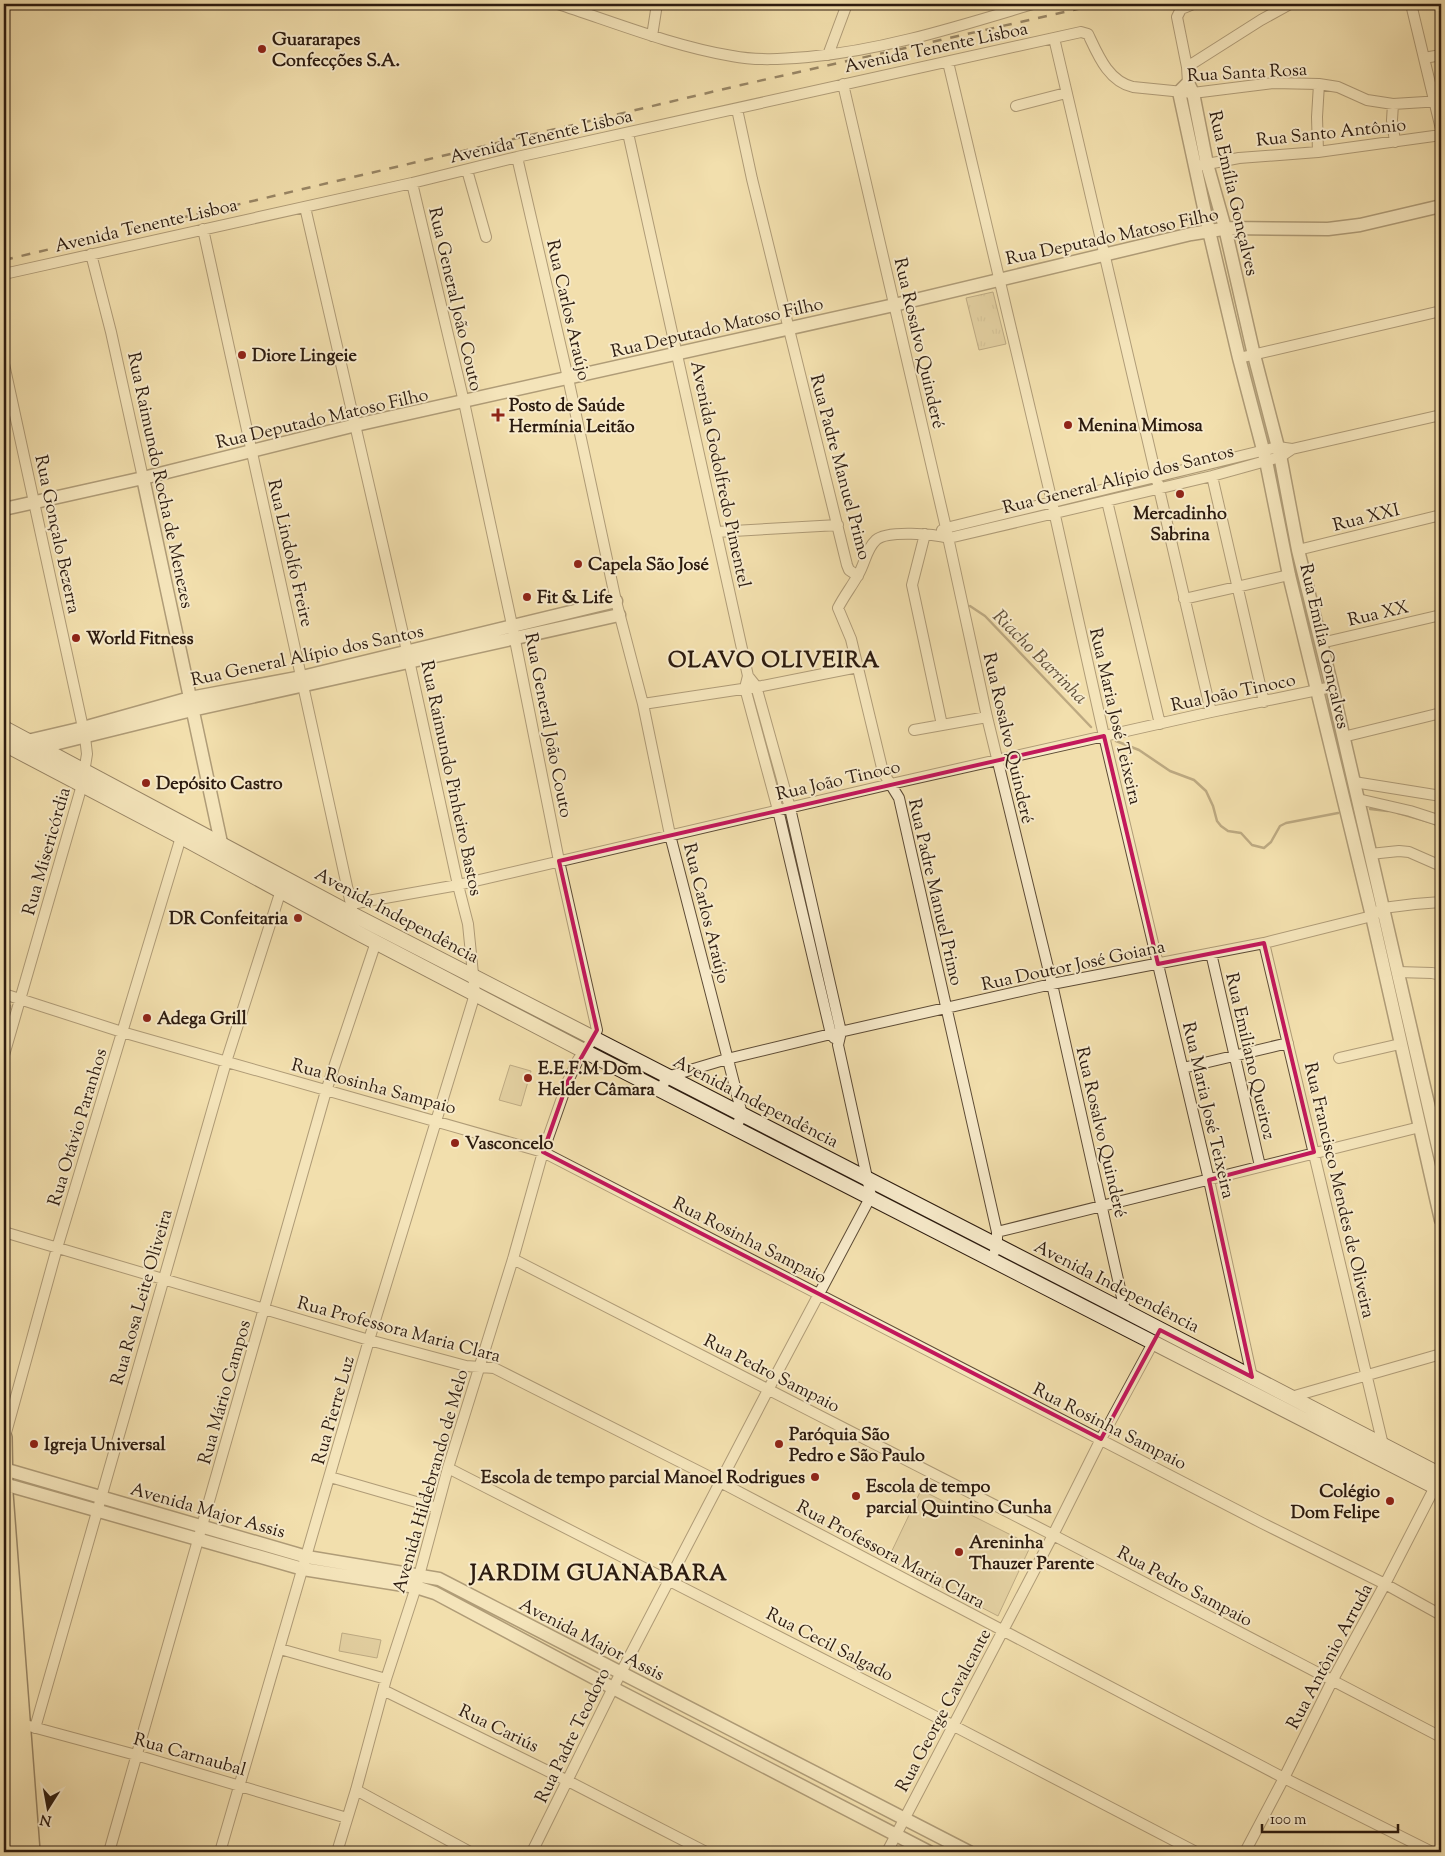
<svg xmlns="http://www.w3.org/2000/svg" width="1445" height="1856" font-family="'Sorts Mill Goudy',serif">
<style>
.park{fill:url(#park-tufts);stroke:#7e6c50}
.garden{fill:#d0be92;stroke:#7e6c50}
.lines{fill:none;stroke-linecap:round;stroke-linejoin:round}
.stream{stroke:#7b684d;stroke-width:2.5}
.minor-casing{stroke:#5e4c36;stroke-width:12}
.tertiary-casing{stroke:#5e4c36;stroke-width:15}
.secondary-casing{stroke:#2c1b0f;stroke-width:16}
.primary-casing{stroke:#2c1b0f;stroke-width:18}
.minor{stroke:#f7eaca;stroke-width:10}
.tertiary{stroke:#f7eaca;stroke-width:12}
.secondary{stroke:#f7eaca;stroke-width:14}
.primary{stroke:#f2dfad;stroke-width:15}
.rail{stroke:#2c1b0f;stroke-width:2.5;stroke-dasharray:9 9;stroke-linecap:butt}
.marked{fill:none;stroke:#c2185b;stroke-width:4;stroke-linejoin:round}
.poi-dot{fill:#8f2418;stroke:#f7eaca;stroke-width:2}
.labels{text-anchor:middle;stroke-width:4;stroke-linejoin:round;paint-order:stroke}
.poi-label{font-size:18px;font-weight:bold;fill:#2c1b0f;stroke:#f7eaca;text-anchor:start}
.street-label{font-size:18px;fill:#2c1b0f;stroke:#f7eaca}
.water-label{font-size:19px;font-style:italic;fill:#604f39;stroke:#f7eaca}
.district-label{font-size:22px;font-weight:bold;letter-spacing:1px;fill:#2c1b0f;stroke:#f7eaca}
</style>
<defs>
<pattern id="park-tufts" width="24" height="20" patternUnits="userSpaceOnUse" patternTransform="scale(1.25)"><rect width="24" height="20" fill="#d0be92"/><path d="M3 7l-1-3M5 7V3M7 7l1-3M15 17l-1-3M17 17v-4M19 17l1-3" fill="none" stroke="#b3a37d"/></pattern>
</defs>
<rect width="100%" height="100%" fill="#f2dfad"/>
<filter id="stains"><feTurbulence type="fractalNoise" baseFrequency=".004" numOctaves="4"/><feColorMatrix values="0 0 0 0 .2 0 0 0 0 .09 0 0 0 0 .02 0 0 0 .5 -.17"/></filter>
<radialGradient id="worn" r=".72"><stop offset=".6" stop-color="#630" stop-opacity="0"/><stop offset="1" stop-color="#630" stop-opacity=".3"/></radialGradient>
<path class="park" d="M993,292L1006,344L979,350L966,298Z
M4,1001L8,1002L11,1006L4,1031Z"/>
<path class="garden" d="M510,1065L531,1071L521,1106L499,1100Z
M921,1490L1031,1545L998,1616L888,1559Z
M342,1633L381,1640L377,1658L339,1651Z"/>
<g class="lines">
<path class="stream" d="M970,606L985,616L1091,727
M1116,741L1139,750L1170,771L1194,780L1206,791L1213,806L1217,821L1221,826L1228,831L1241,833L1252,845L1264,848L1271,842L1280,826L1286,823L1338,813
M1370,809L1388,811
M1398,813L1433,823L1441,828"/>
<defs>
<path id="minor" d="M558,4C616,23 673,46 732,56C757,61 783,59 808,57C885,50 959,26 1033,4
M1411,4L1441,129
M652,36L657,4
M1054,38L1211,712
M828,55L847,4
M1424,58L1441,55
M948,62L1052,502L1104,736L1209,1180L1252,1377
M1187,67L1261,20L1290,4
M1188,83L1187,67L1177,17L1181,9L1191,5
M843,84L946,528L987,717L1052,984L1125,1311
M1393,104L1392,120L1395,142
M1016,106L1066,93
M737,109L752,179L847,565L849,570L858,576
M1318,152L1317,117L1319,84
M517,157L568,378L616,601L643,704L670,835L742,1114L736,1128
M1202,165L1239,158L1318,152L1441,135
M467,170L486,237
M203,229L352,909
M91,254L111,332L143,478
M4,274L412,183L517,157L1081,32L1088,34C1098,55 1108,81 1133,87L1193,93L1273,83L1319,84L1338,87L1367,100L1393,104L1441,101
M1239,358L1441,311
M4,364L85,737L87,754L82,785L4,1055
M1212,476L1264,702
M1107,501L1160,724
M942,530L946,528L1278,447L1292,449L1441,415
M716,532L838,525
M925,534L912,585L942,725
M1298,550L1441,515
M1184,599L1289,575
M1321,643L1441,615
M748,676L745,688L778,810L831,1034L834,1038
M643,704L762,686L858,667
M914,730L987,717
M1343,737L1441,713
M1354,782L1441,796
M1358,799L1410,811L1441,821
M1370,854L1399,851L1409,852L1441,866
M351,904L458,885L891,784L1211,712L1332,687
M1264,943L1383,1445
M1211,953L1260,1166
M1397,972L1432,973L1441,975
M4,994L122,1032L543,1152L1262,1523L1385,1584L1441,1615
M1339,1058L1400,1044
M1183,1068L1288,1043
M661,1089L667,1077L727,1059L831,1034L1052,984L1264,943L1372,916L1383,908L1415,904L1441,902
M4,1232L369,1340L466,1366L494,1368L720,1482L1284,1778L1432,1852
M997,1232L1420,1127
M995,1251L997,1246V1232L899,798L883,772L851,639L838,608C844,596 852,586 858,575C865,564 866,549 876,540C887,530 934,534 949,538L1212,476L1280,457L1292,449
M513,1259L1053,1535L1441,1737
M1291,1397L1441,1354
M4,1440L57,1248L181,837L185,831
M448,1468L954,1726L1196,1852
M330,1477L437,1508
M280,1649L386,1679
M383,1690L568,1781L706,1852
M29,1726L136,1755L347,1818
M35,1728L226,1062L282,887
M356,1790L470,1852
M109,1852L326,1091L376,942
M220,1852L369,1340L475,994L468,924L458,885L407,651L305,207
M337,1852L356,1790L386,1679L416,1587L448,1468L513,1259L543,1152L568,1081L578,1060L593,1039L597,1030L559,861L512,625L464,402L412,183
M532,1852L613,1688L768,1390L871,1196L838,1045L841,1032L790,808L756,686L748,676L628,133
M887,1852L1053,1535L1101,1439L1153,1343
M1245,1852L1284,1778L1332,1681L1385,1584L1438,1481"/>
<path id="tertiary" d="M143,478L223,852
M4,509L143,478L356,425L894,305L1191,234L1229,228L1328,229L1360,225L1441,206
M6,746L83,728L190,698L302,677L616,601
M34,749L192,710L619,615
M1441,1160L1332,687L1298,550L1280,455L1254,355L1225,228L1207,164L1193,93L1188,83L1179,92L1209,231L1239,358L1266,461L1289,575L1372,916L1441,1220
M4,1469L307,1557L439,1579L969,1852
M4,1484L303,1569L416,1587L435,1593L613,1688L929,1852"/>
<path id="secondary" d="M4,728L352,914L1125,1311L1441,1475
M4,744L181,837L356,932L584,1051L1441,1490"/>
<path id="primary" d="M4,1437L5,1493L32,1852
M4,1655L17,1852"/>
</defs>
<use href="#minor" class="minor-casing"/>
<use href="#tertiary" class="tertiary-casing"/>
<use href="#secondary" class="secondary-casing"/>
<use href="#primary" class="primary-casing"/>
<use href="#minor" class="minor"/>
<use href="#tertiary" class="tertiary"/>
<use href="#secondary" class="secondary"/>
<use href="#primary" class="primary"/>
<path class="rail" d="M4,260L741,85L1100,4"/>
</g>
<path d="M0 0H1445V1856H0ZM1104,736L1158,964L1264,943L1314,1152L1209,1180L1252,1377L1160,1330L1101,1439L543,1152L568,1081L597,1030L559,861Z" fill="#f2dfad" fill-opacity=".55" fill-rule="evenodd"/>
<path class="marked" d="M1104,736L1158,964L1264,943L1314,1152L1209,1180L1252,1377L1160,1330L1101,1439L543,1152L568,1081L597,1030L559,861Z"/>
<g class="poi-dot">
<circle cx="262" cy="49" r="5"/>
<circle cx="242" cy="355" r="5"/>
<path d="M495.5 407.5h5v5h5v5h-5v5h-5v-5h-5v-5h5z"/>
<circle cx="1068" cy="425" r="5"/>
<circle cx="1180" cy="494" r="5"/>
<circle cx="578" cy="564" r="5"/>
<circle cx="527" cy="597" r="5"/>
<circle cx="76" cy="638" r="5"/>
<circle cx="146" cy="783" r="5"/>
<circle cx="298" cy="918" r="5"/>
<circle cx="147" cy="1018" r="5"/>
<circle cx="528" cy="1078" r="5"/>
<circle cx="455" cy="1143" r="5"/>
<circle cx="34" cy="1444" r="5"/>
<circle cx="779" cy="1444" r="5"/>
<circle cx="815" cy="1477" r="5"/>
<circle cx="856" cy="1496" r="5"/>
<circle cx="1390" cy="1501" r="5"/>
<circle cx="959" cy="1552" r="5"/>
</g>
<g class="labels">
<g class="poi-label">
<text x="272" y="45">Guararapes<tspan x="272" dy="21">Confecções S.A.</tspan></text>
<text x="252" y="361">Diore Lingeie</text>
<text x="509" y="411">Posto de Saúde<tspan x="509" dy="21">Hermínia Leitão</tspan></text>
<text x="1078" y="431">Menina Mimosa</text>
<text x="1180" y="519" text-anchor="middle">Mercadinho<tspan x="1180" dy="21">Sabrina</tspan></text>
<text x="588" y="570">Capela São José</text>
<text x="537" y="603">Fit &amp; Life</text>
<text x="86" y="644">World Fitness</text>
<text x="156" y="789">Depósito Castro</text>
<text x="288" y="924" text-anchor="end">DR Confeitaria</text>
<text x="157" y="1024">Adega Grill</text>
<text x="538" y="1074">E.E.F.M Dom<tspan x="538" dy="21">Helder Câmara</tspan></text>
<text x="465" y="1149">Vasconcelo</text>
<text x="789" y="1440">Paróquia São<tspan x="789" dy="21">Pedro e São Paulo</tspan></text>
<text x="44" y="1450">Igreja Universal</text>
<text x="805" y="1483" text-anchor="end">Escola de tempo parcial Manoel Rodrigues</text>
<text x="866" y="1492">Escola de tempo<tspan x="866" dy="21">parcial Quintino Cunha</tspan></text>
<text x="1380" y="1497" text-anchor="end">Colégio<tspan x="1380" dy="21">Dom Felipe</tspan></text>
<text x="969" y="1548">Areninha<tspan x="969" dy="21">Thauzer Parente</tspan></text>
</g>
<g class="street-label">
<text transform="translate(936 47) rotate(-12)" y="6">Avenida Tenente Lisboa</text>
<text transform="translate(1247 72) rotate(-3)" y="6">Rua Santa Rosa</text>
<text transform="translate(1331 132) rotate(-6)" y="6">Rua Santo Antônio</text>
<text transform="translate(541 136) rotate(-13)" y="6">Avenida Tenente Lisboa</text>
<text transform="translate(1234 193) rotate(77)" y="6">Rua Emília Gonçalves</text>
<text transform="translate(146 225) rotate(-13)" y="6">Avenida Tenente Lisboa</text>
<text transform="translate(1112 236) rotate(-12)" y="6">Rua Deputado Matoso Filho</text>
<text transform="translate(456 299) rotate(77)" y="6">Rua General João Couto</text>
<text transform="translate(569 310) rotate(77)" y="6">Rua Carlos Araújo</text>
<text transform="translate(717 327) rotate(-13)" y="6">Rua Deputado Matoso Filho</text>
<text transform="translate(920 343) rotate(77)" y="6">Rua Rosalvo Quinderé</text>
<text transform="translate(322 418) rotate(-13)" y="6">Rua Deputado Matoso Filho</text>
<text transform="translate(841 467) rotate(75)" y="6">Rua Padre Manuel Primo</text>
<text transform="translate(721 474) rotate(78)" y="6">Avenida Godolfredo Pimentel</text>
<text transform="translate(1118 479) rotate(-14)" y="6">Rua General Alípio dos Santos</text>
<text transform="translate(161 480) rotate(78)" y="6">Rua Raimundo Rocha de Menezes</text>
<text transform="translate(1366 517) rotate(-14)" y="6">Rua XXI</text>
<text transform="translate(58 534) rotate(78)" y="6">Rua Gonçalo Bezerra</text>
<text transform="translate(291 553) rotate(77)" y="6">Rua Lindolfo Freire</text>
<text transform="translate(1378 613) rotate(-13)" y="6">Rua XX</text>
<text transform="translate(1325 646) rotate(77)" y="6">Rua Emília Gonçalves</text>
<text transform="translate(307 655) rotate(-12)" y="6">Rua General Alípio dos Santos</text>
<text transform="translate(1233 692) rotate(-12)" y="6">Rua João Tinoco</text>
<text transform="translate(1116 716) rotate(77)" y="6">Rua Maria José Teixeira</text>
<text transform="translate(549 725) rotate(79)" y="6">Rua General João Couto</text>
<text transform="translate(1009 738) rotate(77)" y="6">Rua Rosalvo Quinderé</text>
<text transform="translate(452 778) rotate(78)" y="6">Rua Raimundo Pinheiro Bastos</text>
<text transform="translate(838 780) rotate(-13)" y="6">Rua João Tinoco</text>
<text transform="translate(46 851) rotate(-74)" y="6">Rua Misericórdia</text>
<text transform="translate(936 892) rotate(77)" y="6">Rua Padre Manuel Primo</text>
<text transform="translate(707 913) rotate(76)" y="6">Rua Carlos Araújo</text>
<text transform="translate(397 915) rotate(28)" y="6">Avenida Independência</text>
<text transform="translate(1073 965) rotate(-12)" y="6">Rua Doutor José Goiana</text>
<text transform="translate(1251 1056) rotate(77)" y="6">Rua Emiliano Queiroz</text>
<text transform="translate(374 1086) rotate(15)" y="6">Rua Rosinha Sampaio</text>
<text transform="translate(756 1101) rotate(27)" y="6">Avenida Independência</text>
<text transform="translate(1209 1110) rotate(77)" y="6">Rua Maria José Teixeira</text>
<text transform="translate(77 1127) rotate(-73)" y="6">Rua Otávio Paranhos</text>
<text transform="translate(1102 1132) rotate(77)" y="6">Rua Rosalvo Quinderé</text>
<text transform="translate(1340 1190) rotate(77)" y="6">Rua Francisco Mendes de Oliveira</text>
<text transform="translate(750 1240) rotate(27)" y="6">Rua Rosinha Sampaio</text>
<text transform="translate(1117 1286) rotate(27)" y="6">Avenida Independência</text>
<text transform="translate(141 1297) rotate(-74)" y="6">Rua Rosa Leite Oliveira</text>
<text transform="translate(399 1329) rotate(15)" y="6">Rua Professora Maria Clara</text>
<text transform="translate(772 1373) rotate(27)" y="6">Rua Pedro Sampaio</text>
<text transform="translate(224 1392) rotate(-74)" y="6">Rua Mário Campos</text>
<text transform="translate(333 1410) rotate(-74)" y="6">Rua Pierre Luz</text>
<text transform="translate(1110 1426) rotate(27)" y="6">Rua Rosinha Sampaio</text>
<text transform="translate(430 1481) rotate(-74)" y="6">Avenida Hildebrando de Melo</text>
<text transform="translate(208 1510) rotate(16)" y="6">Avenida Major Assis</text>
<text transform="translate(891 1554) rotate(28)" y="6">Rua Professora Maria Clara</text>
<text transform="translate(1185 1586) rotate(28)" y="6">Rua Pedro Sampaio</text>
<text transform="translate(592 1639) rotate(27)" y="6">Avenida Major Assis</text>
<text transform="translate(830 1644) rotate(27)" y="6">Rua Cecil Salgado</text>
<text transform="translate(1329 1656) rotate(-62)" y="6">Rua Antônio Arruda</text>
<text transform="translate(943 1710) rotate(-62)" y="6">Rua George Cavalcante</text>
<text transform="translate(499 1728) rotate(26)" y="6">Rua Cariús</text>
<text transform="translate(572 1735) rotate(-64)" y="6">Rua Padre Teodoro</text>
<text transform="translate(190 1754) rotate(16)" y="6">Rua Carnaubal</text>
</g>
<g class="water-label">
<text transform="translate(1041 656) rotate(45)" y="7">Riacho Barrinha</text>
</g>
<g class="district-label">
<text x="774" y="667">OLAVO OLIVEIRA</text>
<text x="599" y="1580">JARDIM GUANABARA</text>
</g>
</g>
<rect width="1445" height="1856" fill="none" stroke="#f2dfad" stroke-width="20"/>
<rect x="5" y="5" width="1435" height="1846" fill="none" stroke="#2c1b0f" stroke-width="2.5"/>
<rect x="10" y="10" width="1425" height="1836" fill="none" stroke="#2c1b0f"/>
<g transform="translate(48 1808) rotate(191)" stroke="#f7eaca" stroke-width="4" paint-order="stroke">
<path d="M0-4L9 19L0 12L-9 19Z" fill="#2c1b0f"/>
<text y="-8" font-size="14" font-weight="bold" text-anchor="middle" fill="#2c1b0f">N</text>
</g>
<path d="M1262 1824v8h136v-8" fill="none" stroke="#2c1b0f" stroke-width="2.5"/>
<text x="1270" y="1824" font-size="15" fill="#2c1b0f" stroke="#f7eaca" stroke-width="4" paint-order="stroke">100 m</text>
<rect width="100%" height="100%" filter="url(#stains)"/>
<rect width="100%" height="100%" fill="url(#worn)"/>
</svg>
